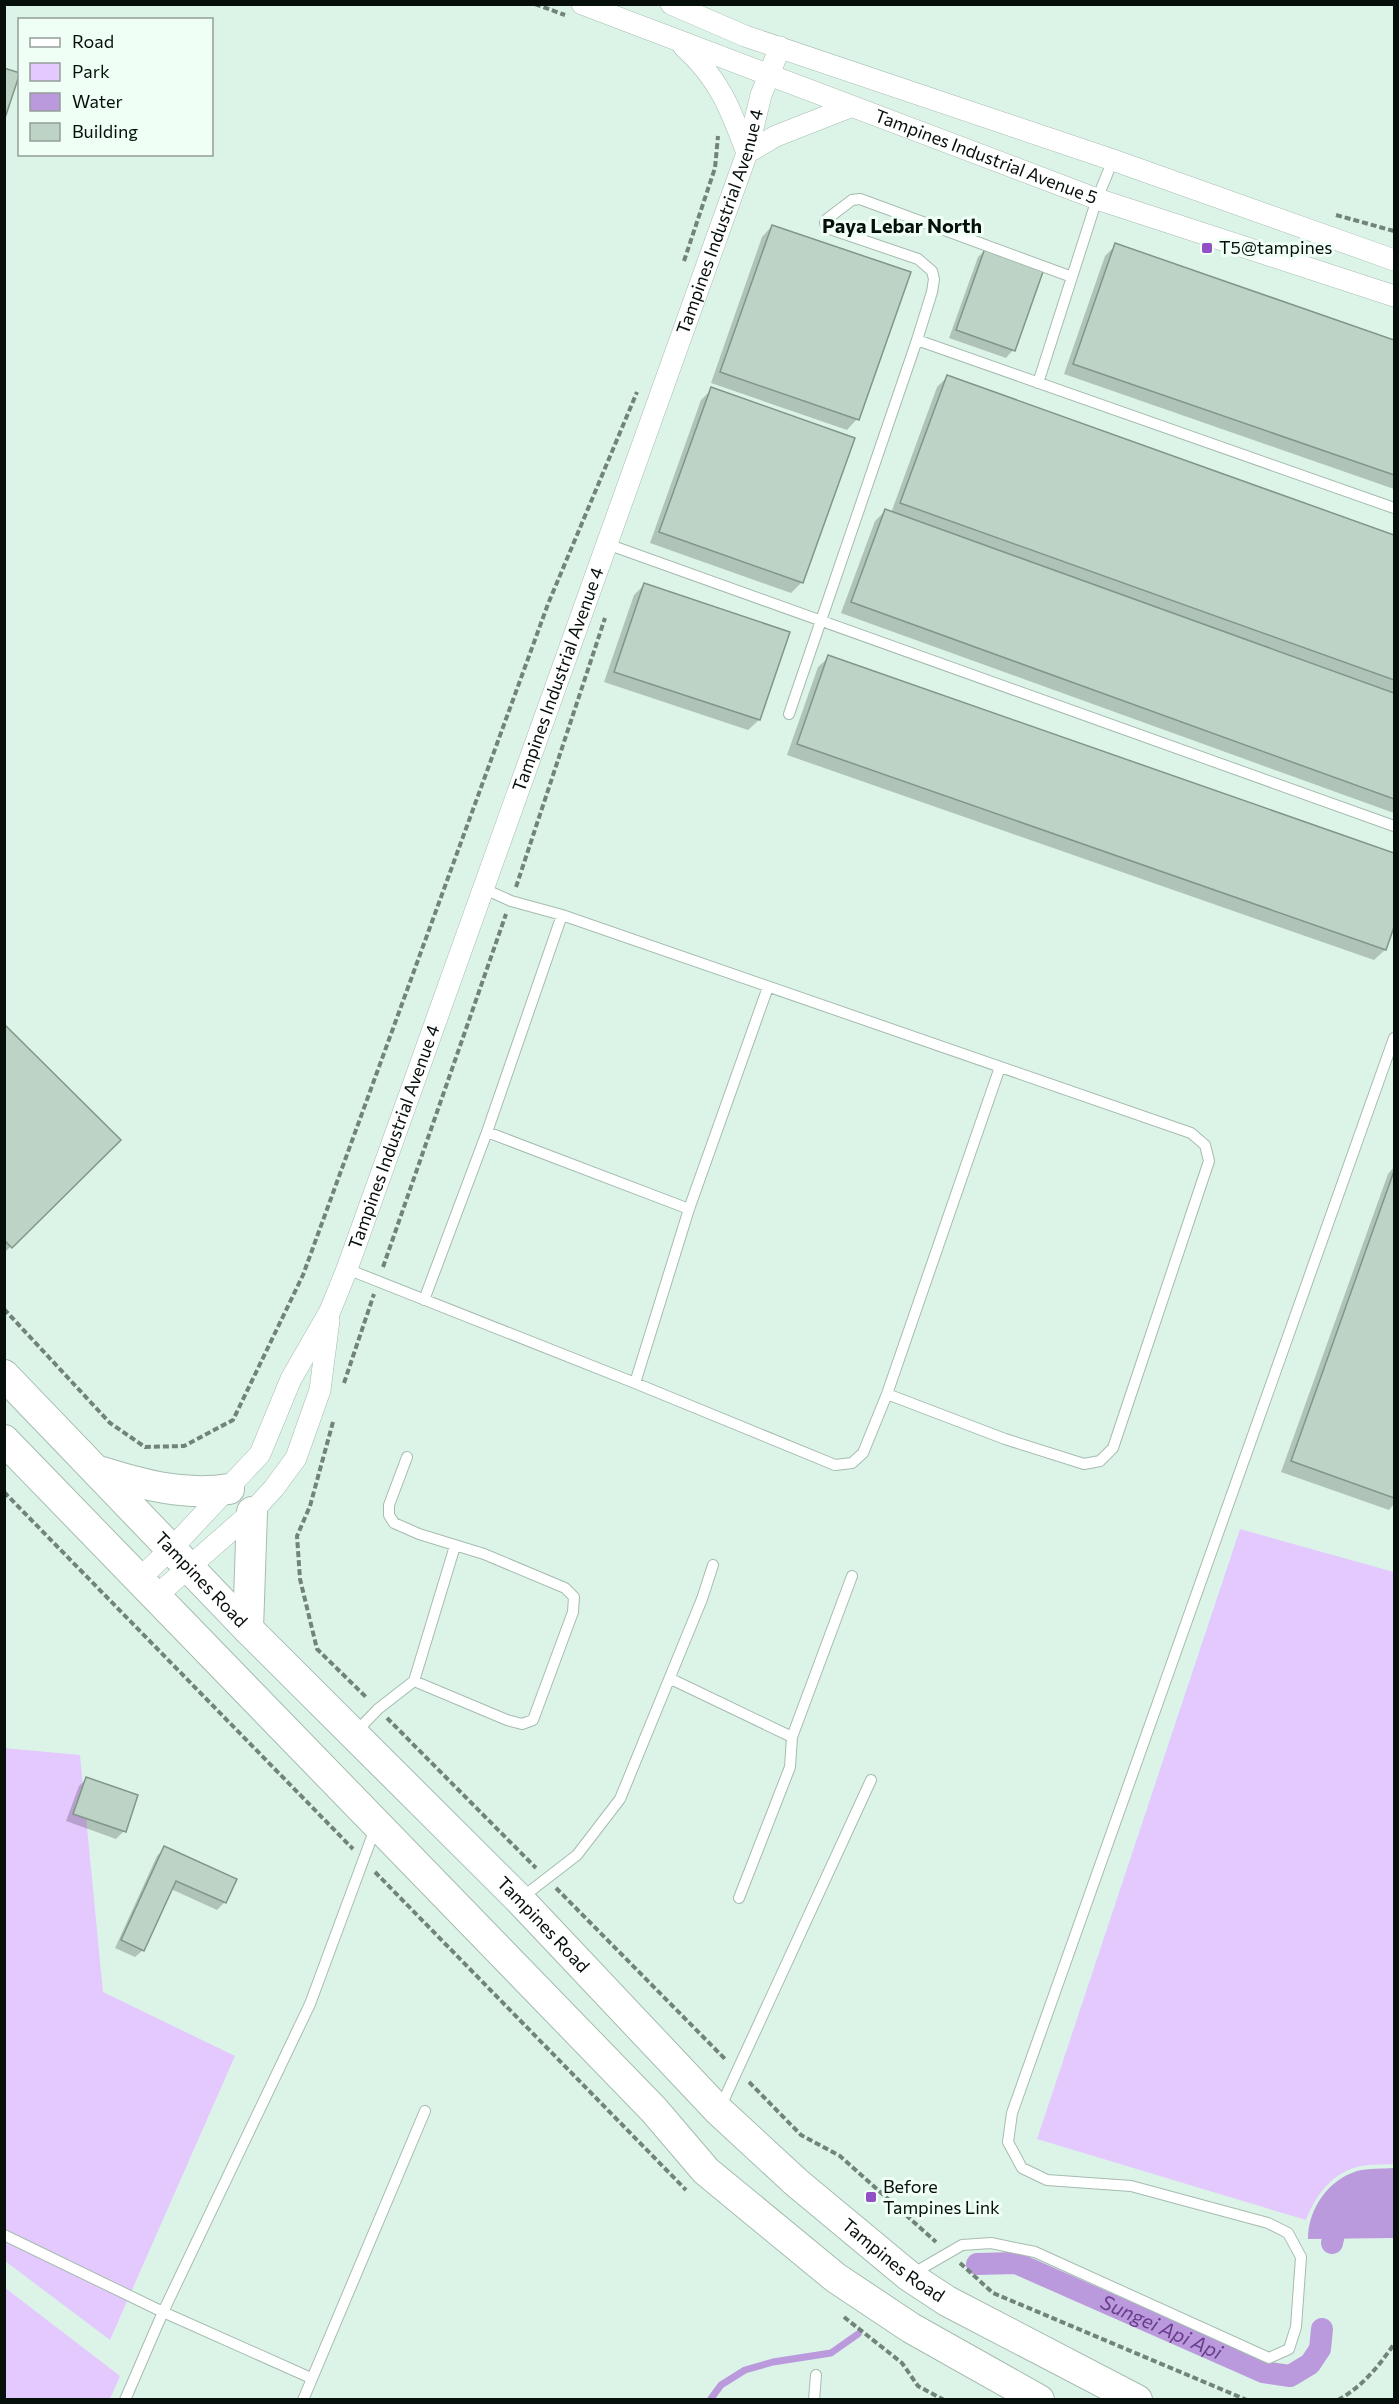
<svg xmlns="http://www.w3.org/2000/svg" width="1399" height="2404" font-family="Commissioner,sans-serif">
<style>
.green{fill:#e4c9ff}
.water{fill:#b9d}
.shadow{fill:#0003}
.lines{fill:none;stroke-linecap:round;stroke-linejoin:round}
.stream{stroke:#b9d;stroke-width:7}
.canal{stroke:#b9d;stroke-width:22}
.building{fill:#bcd3c6;stroke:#809689;stroke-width:1.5}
.service-casing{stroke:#a5bcaf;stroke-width:12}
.minor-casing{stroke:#a5bcaf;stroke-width:22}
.secondary-casing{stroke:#a5bcaf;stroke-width:32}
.path{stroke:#72837a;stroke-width:4;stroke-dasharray:6 3;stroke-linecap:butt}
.service{stroke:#fff;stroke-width:10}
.minor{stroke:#fff;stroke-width:21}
.secondary{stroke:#fff;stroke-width:30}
.poi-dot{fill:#9150c5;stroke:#f0fff6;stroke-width:2}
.labels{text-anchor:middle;stroke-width:6;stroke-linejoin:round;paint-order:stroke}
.street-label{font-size:18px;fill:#070f0b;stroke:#f0fff6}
.poi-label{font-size:18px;fill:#070f0b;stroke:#f0fff6;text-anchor:start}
.neighbourhood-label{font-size:20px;font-weight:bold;fill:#070f0b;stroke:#f0fff6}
.water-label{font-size:20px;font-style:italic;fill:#693c8d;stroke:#f0fff6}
</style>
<rect width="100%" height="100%" fill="#dcf4e7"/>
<path class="green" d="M1240,1529L1394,1572V2164C1384,2165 1372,2164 1361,2166C1333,2172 1316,2194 1306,2220L1037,2139Z
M4,1748L80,1755L103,1992L235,2056L110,2340L5,2261Z
M4,2287L120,2376L110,2399H5Z"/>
<path class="water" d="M1394,2168V2238L1308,2239C1308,2209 1328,2180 1357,2171C1369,2168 1383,2169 1394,2168Z"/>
<path class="shadow" d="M772,226L857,419L847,430L711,383L762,237Z
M1116,245L1394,341V489L1064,374L1105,256Z
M985,250L1013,350L1006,358L949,338L978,257Z
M947,377L1394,536V813L841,613L875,521L885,511L891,513L937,387Z
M712,389L802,582L791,593L650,543L701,400Z
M644,585L759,720L748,730L604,682L634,595Z
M829,657L1394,855V922L1385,950L1374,960L787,755L818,667Z
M4,1026L119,1140L4,1253Z
M1394,1167V1504L1389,1510L1281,1472L1388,1174Z
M86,1779L124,1831L116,1839L66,1821L79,1786Z
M165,1848L225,1902L217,1910L171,1889L143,1950L135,1957L115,1948L157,1856Z"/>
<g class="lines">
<path class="stream" d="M710,2400L721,2385L745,2370L773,2362L831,2353L858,2334"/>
<g class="canal">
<path d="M1332,2243C1341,2200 1354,2199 1394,2200"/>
<path id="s1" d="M977,2264L1016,2263L1263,2372L1290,2376L1310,2364L1320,2349L1322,2329"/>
</g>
</g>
<path class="building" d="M4,68L20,73L4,121Z
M772,225L911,272L859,420L720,372Z
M1115,243L1394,340V475L1073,364Z
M985,248L1044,269L1015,351L956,330Z
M947,375L1394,535V680L900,503Z
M711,387L855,438L803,583L659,532Z
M885,509L1394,693V799L851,602Z
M644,583L790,632L760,720L614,672Z
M828,655L1394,853V927L1386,950L797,744Z
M4,1024L121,1140L12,1248L4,1240Z
M1394,1171V1498L1291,1461Z
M86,1777L138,1795L126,1832L73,1814Z
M164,1846L237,1879L226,1903L176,1881L144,1951L121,1940Z"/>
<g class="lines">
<defs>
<path id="service" d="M917,340L1394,508
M1038,383L1097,199L1113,160
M607,544L1394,826
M789,714L917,340L932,292L934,279L932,271L918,259L827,228L825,223L827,219L852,200L860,199L1072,277
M482,888L511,901L562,915L1191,1133L1205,1145L1209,1161L1113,1448L1100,1461L1084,1464L1005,1439L887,1394
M487,1132L689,1209
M347,1269L635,1383L835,1465L852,1463L863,1453L887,1394L1000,1067
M424,1300L487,1132L562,915
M635,1383L689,1209L768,987
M407,1457L389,1505V1515L394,1523L419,1534L484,1554L565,1588L574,1597L573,1612L533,1720L522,1724L507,1720L414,1681
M671,1679L792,1737L790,1767L739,1898
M356,1732L378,1709L414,1681L455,1546
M792,1737L852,1576
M520,1899L577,1855L620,1799L702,1599L713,1565
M720,2108L871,1780
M4,2235L163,2312L311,2378
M912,2274L962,2245L991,2243L1035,2252L1269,2358L1289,2349L1296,2327L1301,2257L1288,2233L1268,2223L1131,2186L1047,2180L1022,2168L1008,2142L1012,2113L1394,1038
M125,2400L163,2312L310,2004L376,1826
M303,2400L425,2111
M814,2400L816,2375"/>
<g id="minor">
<path id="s2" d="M582,4L1097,199L1394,296"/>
<path d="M671,4L745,36L1113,160L1394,260"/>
<path d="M684,47C719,78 731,110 747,153"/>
<path d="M747,153L776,136L850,107"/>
<path id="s3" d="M139,1579L172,1548L260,1454L291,1379L330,1311L347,1269L747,153L761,95L780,47"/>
<path d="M155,1597L252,1512L274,1488L296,1458L320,1390L329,1320"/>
</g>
<g id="secondary">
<path id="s4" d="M4,1375L248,1629L519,1899L719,2111L797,2183L909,2276L947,2301L1137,2400"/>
<path d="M4,1440L654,2110L706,2171L836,2278L911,2328L1039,2400"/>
<path d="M102,1472C144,1485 185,1496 229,1489"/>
<path d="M248,1629L252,1512"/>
</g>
</defs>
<use href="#service" class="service-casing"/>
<use href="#minor" class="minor-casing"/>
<use href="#secondary" class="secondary-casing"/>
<path class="path" d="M535,4L565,15
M1336,215L1394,231
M684,261L715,168L718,136
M516,887L605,618
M383,1267L506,914
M4,1309L110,1423L145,1447L184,1446L233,1420L303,1275L548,604L637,392
M344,1383L374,1294
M333,1422L310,1506L297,1536L300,1579L317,1649L367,1698
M4,1492L353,1849
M387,1718L536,1868
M375,1872L686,2190
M556,1888L726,2060
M749,2082L801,2135L840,2156L936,2242
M960,2263L993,2293L1247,2400
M844,2317L902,2363L918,2386L944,2400
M1338,2400C1362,2387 1379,2366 1394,2344"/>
<use href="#service" class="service"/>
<use href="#minor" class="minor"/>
<use href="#secondary" class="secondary"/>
</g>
<g class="poi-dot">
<rect x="1201" y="242" width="12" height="12" rx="3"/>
<rect x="865" y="2191" width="12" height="12" rx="3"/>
</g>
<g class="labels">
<g class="street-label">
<text dy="6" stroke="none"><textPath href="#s2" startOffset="432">Tampines Industrial Avenue 5</textPath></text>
<text dy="6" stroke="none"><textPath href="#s3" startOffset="1491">Tampines Industrial Avenue 4</textPath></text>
<text dy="6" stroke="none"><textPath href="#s3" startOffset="1005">Tampines Industrial Avenue 4</textPath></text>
<text dy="6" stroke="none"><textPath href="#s3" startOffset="519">Tampines Industrial Avenue 4</textPath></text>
<text dy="6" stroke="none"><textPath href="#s4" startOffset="284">Tampines Road</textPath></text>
<text dy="6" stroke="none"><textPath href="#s4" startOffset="770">Tampines Road</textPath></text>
<text dy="6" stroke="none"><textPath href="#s4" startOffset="1256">Tampines Road</textPath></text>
</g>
<g class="poi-label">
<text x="1219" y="254">T5@tampines</text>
<text x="883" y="2193">Before<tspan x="883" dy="21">Tampines Link</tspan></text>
</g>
<g class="neighbourhood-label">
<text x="902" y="233">Paya Lebar North</text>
</g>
<g class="water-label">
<text dy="7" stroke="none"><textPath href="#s1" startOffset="198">Sungei Api Api</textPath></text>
</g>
</g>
<rect width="1399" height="2404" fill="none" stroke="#070f0b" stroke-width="12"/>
<rect x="18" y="18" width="195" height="138" fill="#f0fff6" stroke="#939f98" stroke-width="1.5"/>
<rect x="30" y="38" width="30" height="9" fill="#ffffff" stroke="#939f98" stroke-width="1.5"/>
<text x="72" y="48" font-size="18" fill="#070f0b">Road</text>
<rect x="30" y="63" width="30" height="18" fill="#e4c9ff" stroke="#939f98" stroke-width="1.5"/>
<text x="72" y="78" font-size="18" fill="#070f0b">Park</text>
<rect x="30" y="93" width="30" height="18" fill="#bb99dd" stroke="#939f98" stroke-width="1.5"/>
<text x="72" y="108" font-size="18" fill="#070f0b">Water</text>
<rect x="30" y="123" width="30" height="18" fill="#bcd3c6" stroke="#939f98" stroke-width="1.5"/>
<text x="72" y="138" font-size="18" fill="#070f0b">Building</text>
</svg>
